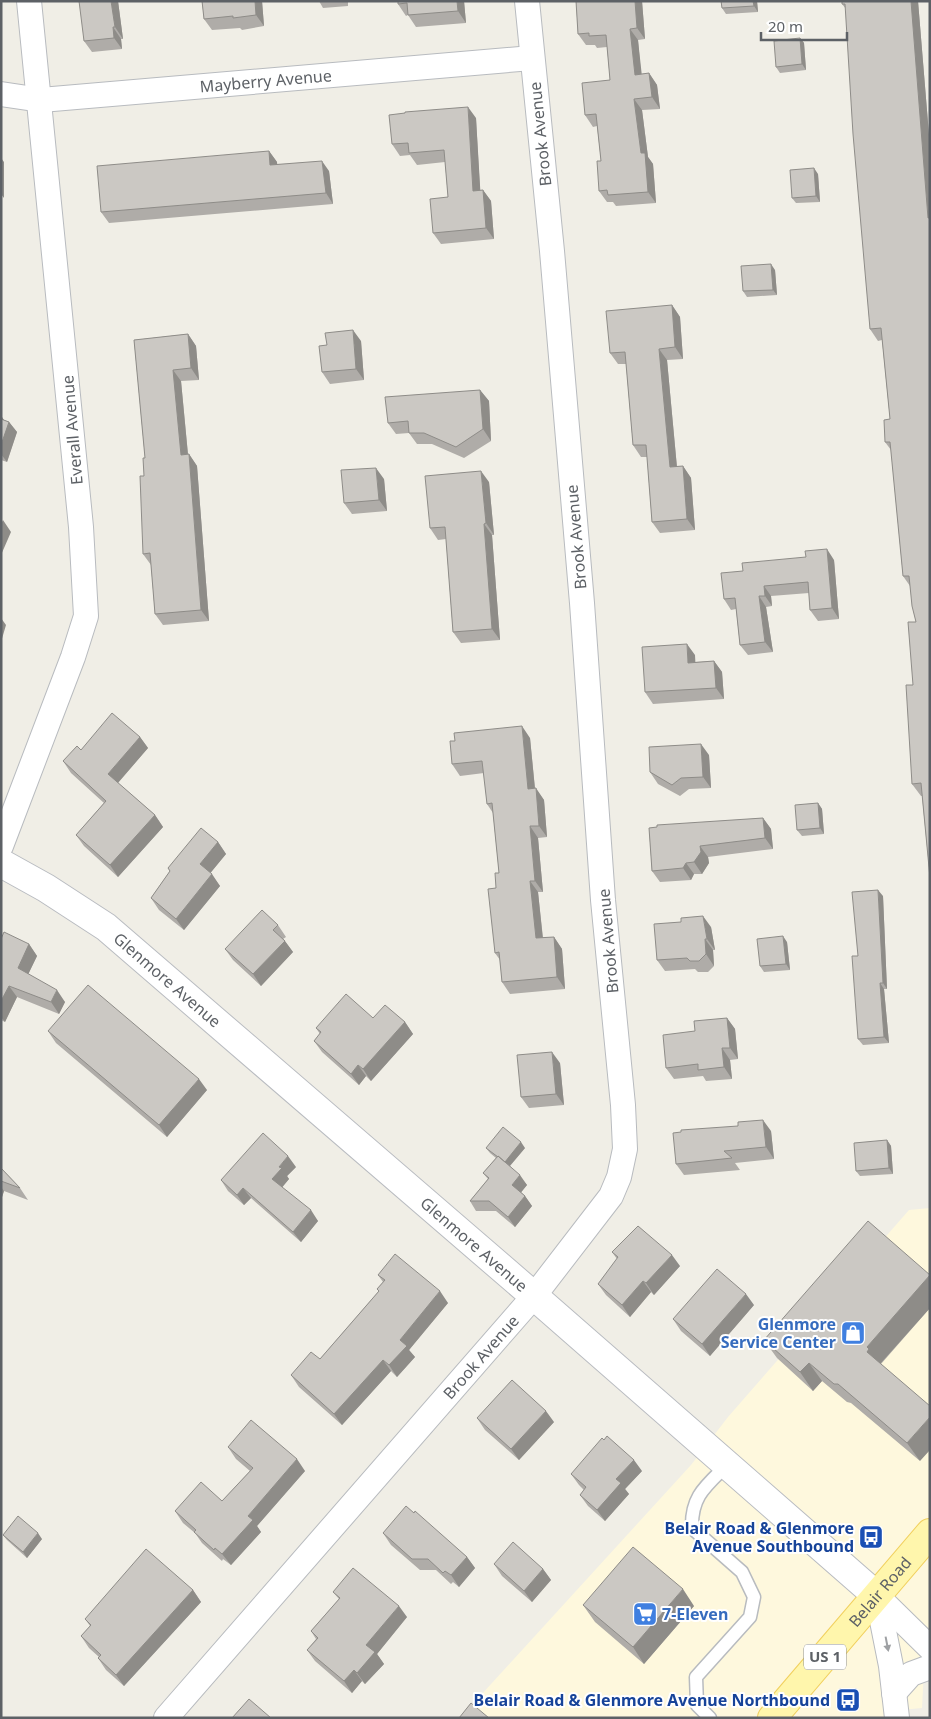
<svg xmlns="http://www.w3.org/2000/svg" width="931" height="1719" font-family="'Noto Sans',sans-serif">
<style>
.commercial{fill:#fef8dd}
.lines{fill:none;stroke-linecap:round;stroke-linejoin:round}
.lane-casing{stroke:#b8bbbf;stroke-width:15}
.street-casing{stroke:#b8bbbf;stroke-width:26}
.secondary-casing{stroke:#b9bcc1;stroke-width:30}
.primary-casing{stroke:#f1d05e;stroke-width:30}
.lane{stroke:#fff;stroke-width:12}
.street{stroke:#fff;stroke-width:24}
.secondary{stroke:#fff;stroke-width:28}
.primary{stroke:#fff6ac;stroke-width:28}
.wall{fill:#afaca8}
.shaded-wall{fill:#8e8c88}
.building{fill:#cbc8c3;stroke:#8e8c88}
.oneway{fill:#9ea0a3}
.labels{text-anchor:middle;stroke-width:4;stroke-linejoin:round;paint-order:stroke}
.shield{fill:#fff;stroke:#8e9094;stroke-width:1}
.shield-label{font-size:15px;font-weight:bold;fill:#5d6166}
.street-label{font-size:16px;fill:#5d6166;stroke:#fff}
.shop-label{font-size:16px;font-weight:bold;fill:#366cbe;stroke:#fff;text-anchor:end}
.transit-label{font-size:16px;font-weight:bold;fill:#164399;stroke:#fff;text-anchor:end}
</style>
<rect width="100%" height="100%" fill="#f0eee6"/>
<path class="commercial" d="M930,1208V1673L924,1670L922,1708L890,1711L889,1718H460L691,1465L728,1417L909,1210Z"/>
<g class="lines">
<defs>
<path id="lane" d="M710,1718L697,1705L696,1677L750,1617L754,1597L742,1572L692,1528C691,1496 706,1486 727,1465"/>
<g id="street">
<path id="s1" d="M1,94L41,100L532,58"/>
<path d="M1,846L73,657L86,616L81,527L29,1"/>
<path d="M877,1596L891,1666L897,1718"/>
<path d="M877,1596L930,1648"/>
<path d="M894,1693L911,1674L930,1667"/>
<path id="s2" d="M166,1718L534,1296L611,1196L619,1177L625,1149L623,1105L603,900L582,603L552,251L527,1"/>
</g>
<g id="secondary">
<path id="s3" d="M1,863L46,888L106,927L534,1296L877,1596"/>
</g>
<g id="primary">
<path id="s4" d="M772,1718L930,1533"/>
</g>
</defs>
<use href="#lane" class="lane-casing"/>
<use href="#street" class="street-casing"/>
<use href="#secondary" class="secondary-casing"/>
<use href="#primary" class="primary-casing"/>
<use href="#lane" class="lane"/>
<use href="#street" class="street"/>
<use href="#secondary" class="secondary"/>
<use href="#primary" class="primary"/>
</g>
<path class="wall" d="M118,1L123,39H121L122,49L92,52L84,41Z
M202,1H262L264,26L242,30L240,28L212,30L204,19Z
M319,1H348V6L323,8Z
M398,1H464L466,23L416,27L408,15L406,16L398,4Z
M576,1H642L645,39L638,40L641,74L649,73L657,85L660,109L642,110L648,157L653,164L656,203L616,206L613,202H607L599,191L601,161L597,126L593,127L585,115L610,80L607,47L597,48L595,45H586L578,34Z
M721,1H757L758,12L726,14L722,8Z
M842,1H918L930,147V878L922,796H921L912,784L913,685L916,622L910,586L903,576L891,450L885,442L890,419L882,340L878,341L870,329L846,9L842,4Z
M800,38L804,43L806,70L780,73L776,67Z
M476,118L480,190H483L491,201L494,239L441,244L433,233L448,197L445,162L417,165L410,155L400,156L392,144Z
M269,151L277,162V164L329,171L333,204L109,223L101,212Z
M818,174L820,202L796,203L792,198Z
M775,270L777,295L747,297L743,291Z
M672,305L680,317L683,359L667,360L677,467L683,466L691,478L695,530L660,533L652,522L647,457H641L633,445L626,364H618L610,353Z
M188,334L196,346L199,380L181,381L188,454H189L197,466L209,621L163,625L155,614L151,565L143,554L144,476L145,458L134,340Z
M361,341L364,380L330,384L322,372Z
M480,390L489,401L491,441L464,458L432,444H417L409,433L396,434L388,423Z
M1,417L4,420L9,422L17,432L7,462L1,460Z
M384,479L387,511L352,514L344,503Z
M489,482L494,535H492L500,640L461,643L453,632L446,539L438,540L430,528Z
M834,560L839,619L818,621L810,610L809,593L771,596L772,606L766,607L773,652L748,655L740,645L736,609L731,610L724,599L743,571Z
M695,655V662L714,661L722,672L724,699L653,704L645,692Z
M140,737L148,748L118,783L155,815L163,827L118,877L84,846L76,835L104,803L71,773L63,761L81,750Z
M530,738L535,788L544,800L547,837L538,838L543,892H538L543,938L554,937L562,949L565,989L510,994L502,982L500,960L495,953L496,888L499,873L493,813L487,804L484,773L460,776L452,764Z
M709,755L711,788L689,789L680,796L658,784L650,772Z
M818,803L822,809L824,834L802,836L797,830Z
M763,818L771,829L773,849L708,857L709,863L702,874H694L691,880L660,882L652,871L649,828Z
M218,842L226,854L210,873L220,886L184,930L159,910L151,898L170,871L168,868Z
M883,896L887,989H884L889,1043L863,1045L858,1039V956Z
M278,925L286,937L283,939L293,952L261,986L233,960L225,949Z
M711,927L715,950H713L714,966L708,972H698L695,969L665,971L657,960Z
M1,939L29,944L37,956L28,974L65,1002L59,1014L17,997L5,1022L1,1020Z
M787,942L790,970L764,972L760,966Z
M373,1018L405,1022L413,1034L371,1081L366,1076L359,1085L322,1052L314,1041L320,1034L316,1028Z
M727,1018L735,1029L738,1059L730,1060L732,1079L706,1081L703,1076L674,1079L666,1068L695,1031Z
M48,1031L207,1090L167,1137L56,1043Z
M560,1063L564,1105L529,1108L521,1097Z
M771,1131L774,1159L735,1163L740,1170L684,1175L676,1164Z
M887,1140L891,1146L893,1174L860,1176L856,1171Z
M486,1148H525L510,1166L527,1185L521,1192L525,1196L532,1206L515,1227L496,1211H476L470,1201L488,1179L483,1173L496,1158L490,1153Z
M296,1167L287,1176L289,1179L282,1187L318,1221L301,1242L251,1198L244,1205L228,1191L221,1180Z
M1,1168L20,1188L28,1200L4,1191L2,1197Z
M612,1252L680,1266L654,1295L651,1292L630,1317L606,1295L598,1284L617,1259Z
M378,1275L448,1303L409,1350L415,1357L397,1377L391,1371L342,1425L299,1387L291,1375L320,1359L379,1291L377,1289L383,1282Z
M930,1275V1308L881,1364L920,1461L851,1403L847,1402L822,1381L813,1391L777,1358L764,1340Z
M754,1305L710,1356L681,1331L673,1319Z
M477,1418L554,1422L519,1460L485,1430Z
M228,1447L305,1471L257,1526L261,1532L231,1565L223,1559L222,1561L202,1543L195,1533L183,1523L175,1511L222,1501L250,1471L236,1459Z
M642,1471L625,1489L629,1494L605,1521L588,1506L580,1495L584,1490L579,1485L571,1474Z
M414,1513L467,1557L475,1568L459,1587L453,1582L451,1584L436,1570H420L391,1545L383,1533Z
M3,1535L42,1539L27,1558L7,1540Z
M494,1564L543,1569L551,1580L532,1602L502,1576Z
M193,1590L201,1602L124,1686L106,1670L98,1658L99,1657L89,1648L81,1636L90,1626L85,1619Z
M333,1592L407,1617L377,1654L384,1664L365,1684L362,1681L352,1693L315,1661L307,1650L316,1639L311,1631L339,1599Z
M583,1605L694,1606L644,1664L595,1622Z"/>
<path class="shaded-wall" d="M111,1H118L123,39L115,27Z
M255,1H262L264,26L256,15Z
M457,1H464L466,23L458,11Z
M635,1H642L645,39L637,28Z
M753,1H757L758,12L754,6Z
M911,1H918L930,147V220L928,218Z
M113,27L121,39L122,49L114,38Z
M630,29L638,40L643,86L635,75Z
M800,38L804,43L806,70L802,64Z
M649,73L657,85L660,109L652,97Z
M634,99L642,110L648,157L653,164L656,203L648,192L641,153Z
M468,107L476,118L481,202L473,191Z
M269,151L277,162L278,176L270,165Z
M1,158L4,162V198L1,194Z
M322,161L329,171L333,204L326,193Z
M814,168L818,174L820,202L816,196Z
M483,190L491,201L494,239L486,228Z
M771,264L775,270L777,295L773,290Z
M672,305L680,317L683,359L675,347Z
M353,330L361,341L364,380L356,369Z
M188,334L196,346L199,380L191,368Z
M659,349L667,360L678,479L670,467Z
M173,370L181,381L189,466L181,455Z
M480,390L489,401L491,441L483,429Z
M2,417L8,426L9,422L17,432L7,462L1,454Z
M189,454L197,466L209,621L201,610Z
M683,466L691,478L695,530L687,519Z
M376,468L384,479L387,511L379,500Z
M481,471L489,482L494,535L486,523Z
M3,520L11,532L1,555V524Z
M484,524L492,535L500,640L492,629Z
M827,549L834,560L839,619L832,608Z
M764,586L771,596L772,606L765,596Z
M759,596L766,607L773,652L765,642Z
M1,618L6,625L1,642Z
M687,644L695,655L696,674L688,663Z
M714,661L722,672L724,699L716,688Z
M522,726L530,738L536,800L528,789Z
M140,737L148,748L116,785L108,774Z
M701,744L709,755L711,788L703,777Z
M536,788L544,800L547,837L539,826Z
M818,803L822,809L824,834L820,828Z
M155,815L163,827L118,877L110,865Z
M763,818L771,829L773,849L765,838Z
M530,826L538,838L543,892L535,881Z
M218,842L226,854L208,876L200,864Z
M700,846L708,857L709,863L702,874L694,862Z
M686,863L694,874L691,880L683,868Z
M212,874L220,886L184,930L176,919Z
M530,881L538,892L544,950L536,938Z
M878,890L883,896L887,989L883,983Z
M703,916L711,927L715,950L707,939Z
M783,936L787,942L790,970L786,964Z
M554,937L562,949L565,989L557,977Z
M705,939L713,950L714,966L706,954Z
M285,941L293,952L261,986L253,974Z
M29,944L37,956L26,979L18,968Z
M880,983L884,989L889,1043L884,1037Z
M9,986L17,997L5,1022L1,1017V1001Z
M57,990L65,1002L59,1014L51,1002Z
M727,1018L735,1029L738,1059L730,1048Z
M405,1022L413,1034L371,1081L363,1069Z
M722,1048L730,1060L732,1079L724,1067Z
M552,1052L560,1063L564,1105L556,1094Z
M358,1065L366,1076L359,1085L351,1074Z
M199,1079L207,1090L167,1137L159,1125Z
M763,1120L771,1131L774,1159L766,1147Z
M887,1140L891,1146L893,1174L889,1168Z
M521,1142L525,1148L508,1168L504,1162Z
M288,1156L296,1167L287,1176L289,1179L280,1190L272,1179L279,1167Z
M520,1175L527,1185L519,1195L512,1185Z
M1,1187L4,1191L2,1197L1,1196Z
M243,1188L251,1198L244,1205L237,1195Z
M525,1196L532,1206L515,1227L508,1217Z
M311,1210L318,1221L301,1242L293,1232Z
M672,1255L680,1266L654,1295L646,1283Z
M930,1275V1308L880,1364L867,1352V1347Z
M643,1281L651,1292L630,1317L622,1305Z
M440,1291L448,1303L409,1350L415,1357L397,1377L389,1365L400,1340Z
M746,1294L754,1305L710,1356L702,1344Z
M383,1360L391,1371L342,1425L334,1414Z
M809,1363L822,1381L813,1391L800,1372Z
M546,1411L554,1422L519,1460L511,1449Z
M930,1417V1450L920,1461L907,1443Z
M297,1459L305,1471L257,1526L261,1532L231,1565L222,1554L248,1516Z
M634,1460L642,1471L625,1489L629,1494L605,1521L597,1510L616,1479Z
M38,1533L42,1539L27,1558L23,1552Z
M467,1557L475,1568L459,1587L451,1575Z
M543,1569L551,1580L532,1602L524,1591Z
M683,1589L694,1606L644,1664L633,1647Z
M193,1590L201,1602L124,1686L116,1675Z
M399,1606L407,1617L377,1654L384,1664L365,1684L357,1673L366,1645Z
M354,1670L362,1681L352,1693L344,1681Z"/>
<path class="building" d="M79,1H111L115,27H113L114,38L84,41Z
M202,1H255L256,15L233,18V16L204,19Z
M398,1H457L458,11L408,15L407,3L398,4Z
M576,1H635L637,28L630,29L635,75L649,73L652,97L634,99L641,153H645L648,192L608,195L607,190L599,191L597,161H601L596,114L585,115L582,83L610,80L606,35L589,36V33L578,34Z
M721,1H753L754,6L722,8Z
M842,1H911L928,218H930V878L921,783L912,784L906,685H913L908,622H916L912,606L909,576H903L890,442H885L884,420L890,419L881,328L870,329L853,134L845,4H842Z
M800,38L802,64L776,67L774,41Z
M468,107L473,191L483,190L486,228L433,233L430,199L448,197L444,150L409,153L408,143L392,144L389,115L405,113V112Z
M269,151L270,165L322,161L326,193L101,212L97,166Z
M814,168L816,196L792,198L790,170Z
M771,264L773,290L743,291L741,266Z
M672,305L675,347L659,349L670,467L683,466L687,519L652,522L646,445H633L625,352L610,353L606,311Z
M353,330L356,369L322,372L319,346L327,345L325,333Z
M188,334L191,368L173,370L181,455L189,454L201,610L155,614L150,553L143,554L140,476H144L143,458H145L134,340Z
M480,390L483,429L456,447L424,433H409L408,421L388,423L385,397Z
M1,419L9,422L1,445Z
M376,468L379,500L344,503L341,470Z
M481,471L486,523L484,524L492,629L453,632L445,527L430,528L425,476Z
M827,549L832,608L810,610L808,582L764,586L765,596H759L765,642L740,645L735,598L724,599L721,573L743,571L742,563L806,557L805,551Z
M687,644L688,663L714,661L716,688L645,692L642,647Z
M112,713L140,737L108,774L155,815L110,865L76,835L106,801L63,761L77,746L81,750Z
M522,726L528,789L536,788L539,826H530L535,881H530L536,938L554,937L557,977L502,982L499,952L495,953L488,889L496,888L495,873H499L492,803L487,804L482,761L452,764L450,741H455L454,733Z
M701,744L703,777L681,778L672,785L650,772L649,747Z
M818,803L820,828L797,830L795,805Z
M763,818L765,838L700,846L701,852L694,862L686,863L683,868L652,871L649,828L657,827V825Z
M201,828L218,842L200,864L212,874L176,919L151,898L170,871L168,868Z
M878,890L883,983H880L884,1037L858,1039L852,956H858L852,892Z
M262,910L278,925L273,930L285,941L253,974L225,949Z
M703,916L707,939H705L706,954L699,961H690L687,958L657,960L654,924L681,922V918Z
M4,932L29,944L18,968L57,990L51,1002L9,986L1,1001V939Z
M783,936L786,964L760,966L757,939Z
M88,985L199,1079L159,1125L48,1031Z
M346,994L373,1018L385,1005L405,1022L363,1069L358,1065L351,1074L314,1041L321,1032L316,1028Z
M727,1018L730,1048H722L724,1067L698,1070V1064L666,1068L663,1035L695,1031L694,1021Z
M552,1052L556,1094L521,1097L517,1055Z
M763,1120L766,1147L724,1151L732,1158L676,1164L673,1133L681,1132V1130L738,1126V1122Z
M503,1127L521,1142L505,1162L498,1156V1157L486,1148Z
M263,1133L288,1156L279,1167L282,1168L272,1179L311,1210L293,1232L243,1188L237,1195L221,1180Z
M887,1140L889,1168L856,1171L854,1143Z
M498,1156L520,1175L512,1185L525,1196L508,1217L489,1201H470L489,1178L483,1173Z
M1,1168L20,1188L1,1181Z
M868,1221L930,1275L867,1347L869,1349L867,1352L930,1406V1417L907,1443L838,1384H834L809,1363L800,1372L764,1340Z
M638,1226L672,1255L646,1283L643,1281L622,1305L598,1284L618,1257L612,1252Z
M395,1254L440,1291L400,1340L407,1346L389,1365L383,1360L334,1414L291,1375L311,1352L320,1359L379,1291L377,1289L385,1280L378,1275Z
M717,1269L746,1294L702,1344L673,1319Z
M512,1380L546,1411L511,1449L477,1418Z
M251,1420L297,1459L248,1516L253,1520L222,1554L215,1548L214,1550L194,1532L196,1530L175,1511L201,1482L222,1501L253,1468L228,1447Z
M607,1436L634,1460L616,1479L621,1483L597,1510L580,1495L586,1487L571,1474L602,1438L604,1440Z
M406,1506L414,1513L415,1511L467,1557L451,1575L445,1571L443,1573L428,1559H412L383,1533Z
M18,1516L38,1533L23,1552L3,1535Z
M513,1542L543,1569L524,1591L494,1564Z
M633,1547L683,1589L633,1647L583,1605Z
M146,1549L193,1590L116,1675L98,1658L101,1655L81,1636L91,1625L85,1619Z
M353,1568L399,1606L366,1645L375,1652L357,1673L354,1670L344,1681L307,1650L318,1638L311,1631L340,1598L333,1592Z
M249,1699L271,1718H232Z
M471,1703L489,1718H459Z"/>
<defs><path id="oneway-solid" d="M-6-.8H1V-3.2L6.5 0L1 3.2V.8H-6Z" transform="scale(1.25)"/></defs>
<use class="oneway" href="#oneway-solid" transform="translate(887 1644) rotate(79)"/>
<defs>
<symbol id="shop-square" viewBox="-11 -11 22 22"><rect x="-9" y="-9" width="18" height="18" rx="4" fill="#3f7fe0" stroke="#fff"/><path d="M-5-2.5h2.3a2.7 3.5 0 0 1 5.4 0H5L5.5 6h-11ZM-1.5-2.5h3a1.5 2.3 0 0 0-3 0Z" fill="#fff"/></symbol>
<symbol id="bus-square" viewBox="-11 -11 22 22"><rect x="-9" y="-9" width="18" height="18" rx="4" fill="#1a4fb4" stroke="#fff"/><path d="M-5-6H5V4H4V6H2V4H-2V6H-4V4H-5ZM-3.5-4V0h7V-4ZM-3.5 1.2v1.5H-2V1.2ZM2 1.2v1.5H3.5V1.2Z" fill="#fff"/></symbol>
<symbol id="supermarket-square" viewBox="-11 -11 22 22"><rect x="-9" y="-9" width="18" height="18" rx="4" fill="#3f7fe0" stroke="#fff"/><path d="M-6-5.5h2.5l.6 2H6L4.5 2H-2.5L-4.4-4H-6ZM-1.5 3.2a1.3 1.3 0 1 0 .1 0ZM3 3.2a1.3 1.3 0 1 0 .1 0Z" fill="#fff"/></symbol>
</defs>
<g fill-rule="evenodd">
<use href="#shop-square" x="839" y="1319" width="28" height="28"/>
<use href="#bus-square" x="857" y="1523" width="28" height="28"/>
<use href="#supermarket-square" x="631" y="1600" width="28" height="28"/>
<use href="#bus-square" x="834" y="1686" width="28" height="28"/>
</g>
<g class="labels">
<rect class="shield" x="804" y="1644.5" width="42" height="25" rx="4"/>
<g class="shield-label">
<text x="825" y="1662">US 1</text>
</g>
<g class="street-label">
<text dy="6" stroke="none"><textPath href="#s1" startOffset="266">Mayberry Avenue</textPath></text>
<text transform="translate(540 134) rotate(-96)" y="6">Brook Avenue</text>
<text transform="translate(72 430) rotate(-95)" y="6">Everall Avenue</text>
<text transform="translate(576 537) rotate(-95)" y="6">Brook Avenue</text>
<text transform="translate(608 941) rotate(-95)" y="6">Brook Avenue</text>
<text dy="6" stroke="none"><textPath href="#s3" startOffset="204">Glenmore Avenue</textPath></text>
<text dy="6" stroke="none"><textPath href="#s3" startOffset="609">Glenmore Avenue</textPath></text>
<text dy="6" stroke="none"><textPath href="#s2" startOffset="479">Brook Avenue</textPath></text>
<text dy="6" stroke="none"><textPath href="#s4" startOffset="166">Belair Road</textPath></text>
</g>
<g class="shop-label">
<text x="836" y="1330">Glenmore<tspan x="836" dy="18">Service Center</tspan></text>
<text x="662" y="1620" text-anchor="start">7-Eleven</text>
</g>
<g class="transit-label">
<text x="854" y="1534">Belair Road &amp; Glenmore<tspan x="854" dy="18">Avenue Southbound</tspan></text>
<text x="830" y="1706">Belair Road &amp; Glenmore Avenue Northbound</text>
</g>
</g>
<rect width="931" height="1719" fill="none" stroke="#5d6166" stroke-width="5"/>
<path d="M761 32v8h86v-8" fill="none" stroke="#5d6166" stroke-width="2.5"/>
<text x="768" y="32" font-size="15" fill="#5d6166" stroke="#ffffff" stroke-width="4" paint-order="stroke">20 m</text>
</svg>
